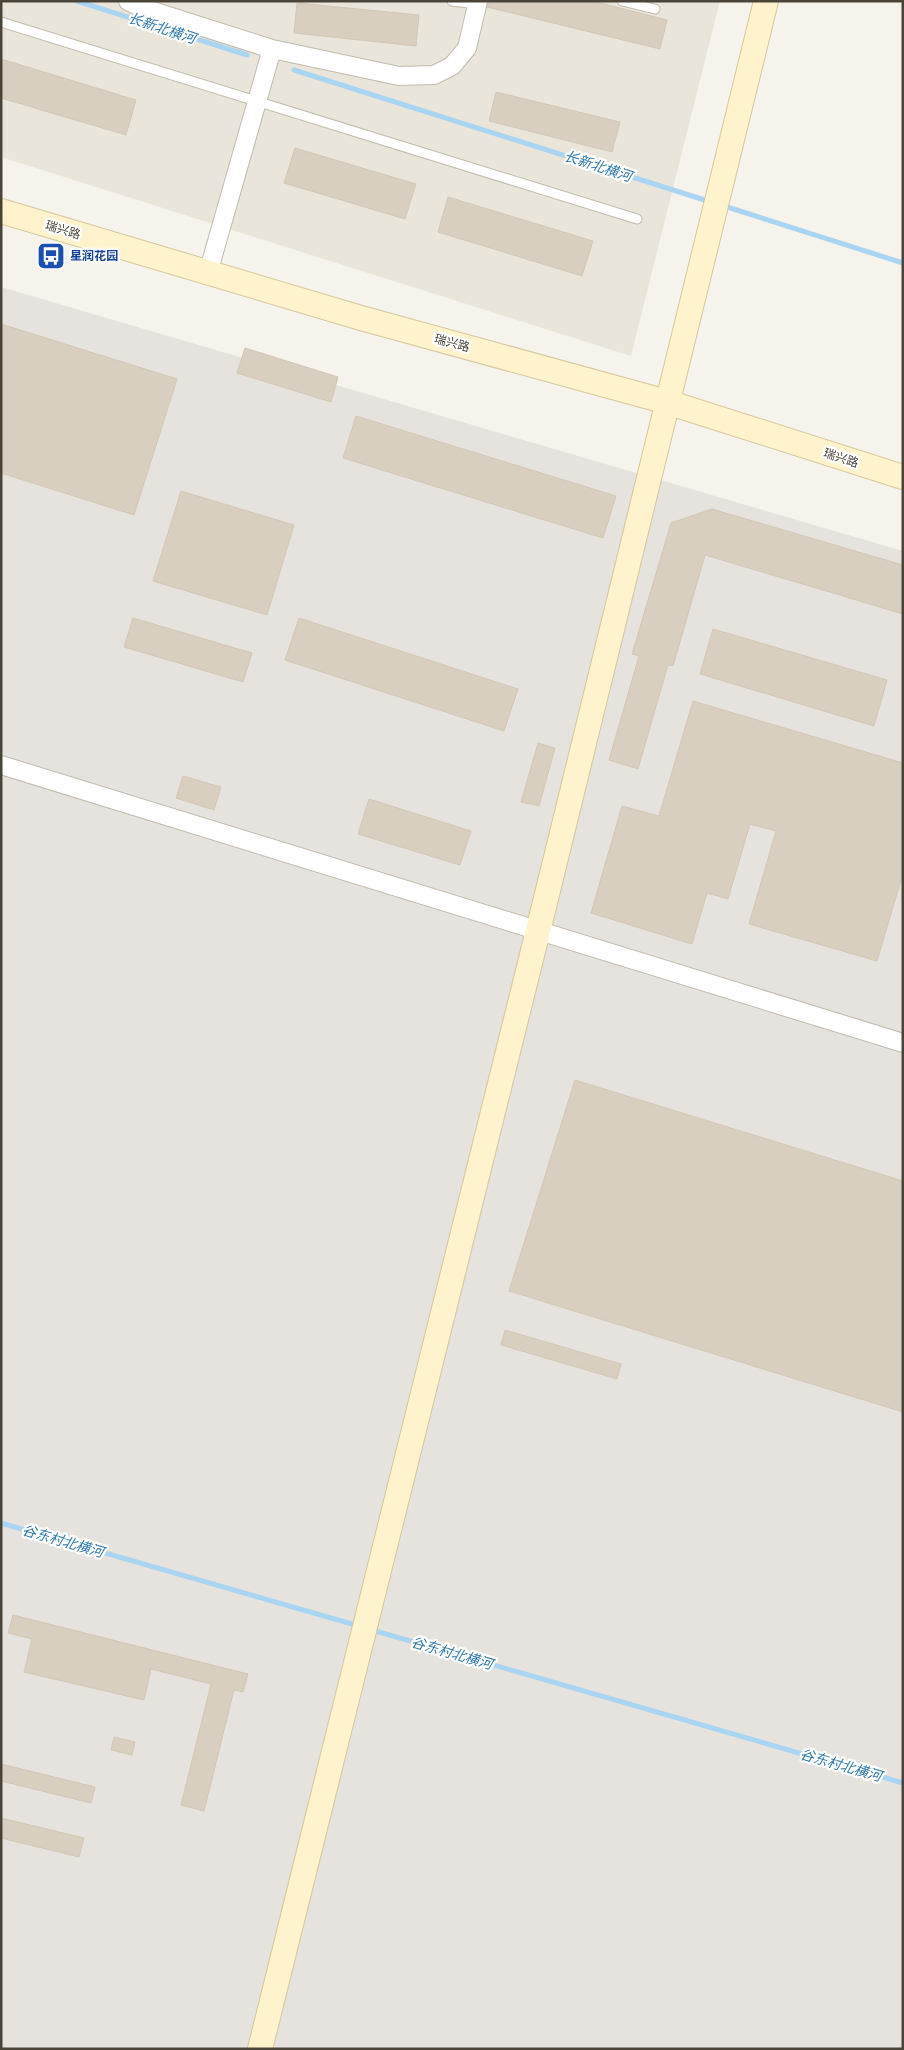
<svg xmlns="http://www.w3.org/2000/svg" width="904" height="2050" font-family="Quicksand,'Noto Sans SC',sans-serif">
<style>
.residential{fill:#eae5da}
.industrial{fill:#e6e2dd}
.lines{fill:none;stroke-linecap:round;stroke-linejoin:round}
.stream{stroke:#a9d4f2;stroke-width:5}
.building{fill:#d8cfc1;stroke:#d3c7b4}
.lane-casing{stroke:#c2bbae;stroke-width:11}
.street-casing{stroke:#c2bbae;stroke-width:20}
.secondary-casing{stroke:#d6c79b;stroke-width:26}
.lane{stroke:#fff;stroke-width:9}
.street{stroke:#fff;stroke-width:18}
.secondary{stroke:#fff3cd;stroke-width:24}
.labels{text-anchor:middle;stroke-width:4.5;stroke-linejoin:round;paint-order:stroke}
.street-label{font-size:12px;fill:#4b4439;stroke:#fff}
.transit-label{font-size:12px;font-weight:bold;fill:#164399;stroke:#fff;text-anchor:start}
.water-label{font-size:14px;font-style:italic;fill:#2e7ab2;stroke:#fff}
</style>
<rect width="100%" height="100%" fill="#f6f3ec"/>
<path class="residential" d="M1,1H720L631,356L1,157Z"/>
<path class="industrial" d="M1,287L903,551V2049H1Z"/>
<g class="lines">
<path class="stream" d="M77,1L247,55
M294,70L711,202
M721,205L903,263
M1,1523L359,1626
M372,1630L903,1783"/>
</g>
<path class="building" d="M488,1H592L667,20L660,49L487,7Z
M297,3L419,15L416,46L294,33Z
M1,59L136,100L126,135L1,98Z
M496,92L620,122L612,152L489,121Z
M295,148L416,184L405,219L284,183Z
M448,197L593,241L582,276L438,232Z
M1,324L177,379L134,515L1,473Z
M245,348L338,377L331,402L237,373Z
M356,416L616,496L603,538L343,458Z
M181,491L294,525L267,615L153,581Z
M712,509L903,565V614L705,555L673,666L668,665L638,769L609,760L639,656L632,654L671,523Z
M133,618L252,653L243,682L124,647Z
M299,618L518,689L504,731L285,660Z
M713,629L887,680L874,726L700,674Z
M693,701L903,763V873L877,961L749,924L776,831L750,824L728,899L707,893L692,944L591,913L622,806L659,816Z
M538,743L555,748L539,806L521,802Z
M183,776L221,787L214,810L176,798Z
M369,799L471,831L460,865L358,834Z
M575,1080L903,1181V1412L509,1291Z
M505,1330L621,1364L617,1379L501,1345Z
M13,1615L248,1674L243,1692L234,1690L204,1811L181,1805L211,1684L151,1669L144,1700L24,1672L32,1639L8,1633Z
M114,1737L135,1742L132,1755L111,1750Z
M1,1764L95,1787L91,1803L1,1781Z
M1,1818L84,1838L79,1857L1,1838Z"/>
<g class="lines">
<defs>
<path id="lane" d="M452,1L477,4
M622,1L655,9
M1,22L637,219"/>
<path id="street" d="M128,1L140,7L272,49
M208,273L272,49L399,76L434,75L452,66L467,48L478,1
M1,765L903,1043"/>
<path id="secondary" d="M1,211L361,318L667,402L903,477
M260,2049L538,931L766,1"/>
</defs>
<use href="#lane" class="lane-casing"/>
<use href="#street" class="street-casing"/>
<use href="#secondary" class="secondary-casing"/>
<use href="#lane" class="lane"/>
<use href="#street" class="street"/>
<use href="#secondary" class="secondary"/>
</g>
<defs>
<symbol id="bus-square" viewBox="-11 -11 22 22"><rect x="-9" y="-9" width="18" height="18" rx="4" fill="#1a4fb4" stroke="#fff"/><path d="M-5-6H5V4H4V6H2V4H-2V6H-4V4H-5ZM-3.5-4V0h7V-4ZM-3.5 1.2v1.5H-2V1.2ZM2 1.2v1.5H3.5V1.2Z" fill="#fff"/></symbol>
</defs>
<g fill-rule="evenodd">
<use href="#bus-square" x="35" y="240" width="32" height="32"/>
</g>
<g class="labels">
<g class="street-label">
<text transform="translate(63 230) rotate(17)" y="4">瑞兴路</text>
<text transform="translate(452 343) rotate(15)" y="4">瑞兴路</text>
<text transform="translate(841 458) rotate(18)" y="4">瑞兴路</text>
</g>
<g class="transit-label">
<text x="70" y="260">星润花园</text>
</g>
<g class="water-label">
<text transform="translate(162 28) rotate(18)" y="5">长新北横河</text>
<text transform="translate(598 166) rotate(18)" y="5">长新北横河</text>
<text transform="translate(63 1541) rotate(16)" y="5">谷东村北横河</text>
<text transform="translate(452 1653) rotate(16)" y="5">谷东村北横河</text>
<text transform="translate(841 1765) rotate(16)" y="5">谷东村北横河</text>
</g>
</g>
<rect width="904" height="2050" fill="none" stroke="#4b4439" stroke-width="5"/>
</svg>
